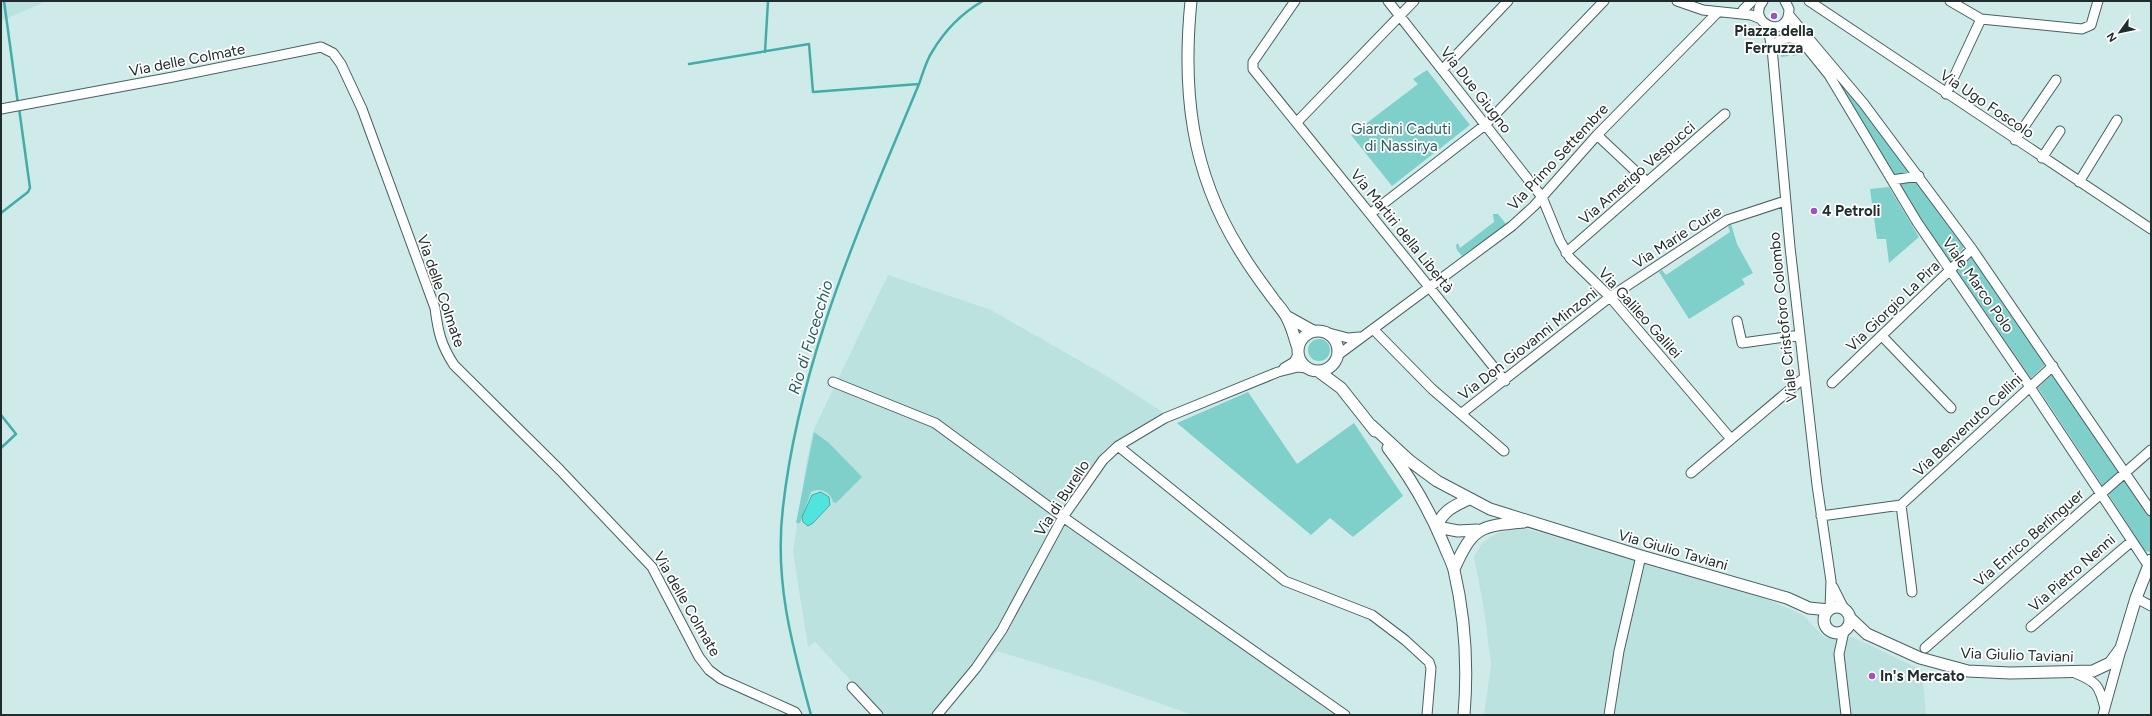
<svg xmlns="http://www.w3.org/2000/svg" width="2152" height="716" font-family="Figtree,sans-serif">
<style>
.built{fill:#bbe2df}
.green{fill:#7fcfcb}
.water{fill:#51e3de;stroke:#43aca9}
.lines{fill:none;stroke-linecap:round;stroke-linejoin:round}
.stream{stroke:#43aca9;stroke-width:2.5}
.minor-casing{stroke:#47615f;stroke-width:11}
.major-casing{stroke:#47615f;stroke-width:13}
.minor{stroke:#fff;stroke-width:9}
.major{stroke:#fff;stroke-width:11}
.poi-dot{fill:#9e51c2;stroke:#fff;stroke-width:1.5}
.labels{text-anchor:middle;stroke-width:3.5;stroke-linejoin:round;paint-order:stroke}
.poi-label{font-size:15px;font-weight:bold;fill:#212d2c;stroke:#fff;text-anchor:start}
.street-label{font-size:15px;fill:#212d2c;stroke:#fff}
.park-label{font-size:15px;fill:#245f5d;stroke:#fff}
.water-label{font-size:16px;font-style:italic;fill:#235e5c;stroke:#fff}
</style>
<rect width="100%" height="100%" fill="#ceebea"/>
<path class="built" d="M1,1H47L1,21Z
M888,275L991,310L1110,378L1163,412L1104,450L1057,518L1335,715H1193L1098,682L997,651L945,715H883L815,642L808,647L793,552L806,464L813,431Z
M1523,528L1751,592L1803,615L1825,638L1852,637L1922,670L1926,715H1484L1491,665L1484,609L1474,557L1482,543L1497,533Z"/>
<path class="green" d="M1791,43L1804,54L1792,56L1795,52L1790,48L1786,53L1789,56L1781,57L1782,47Z
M1427,70L1470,125L1392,186L1351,135L1418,84L1413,79Z
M1835,74L1910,173L1892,175L1833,77Z
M1916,181L1964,247L1949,263L1898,184Z
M1889,187L1919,237L1889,263L1886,239H1877L1870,189Z
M1493,214H1498L1506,224L1462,256L1457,250L1456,245L1458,243L1460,248L1494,222Z
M1731,224L1737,244L1753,273L1742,279L1745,284L1689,319L1659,272L1662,270L1666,275L1730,232L1728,226Z
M1972,256L2047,363L2031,378L1957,271Z
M1308 350a11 11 0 1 1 22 0a11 11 0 1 1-22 0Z
M2053,373L2120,473L2105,485H2102L2038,388Z
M1248,392L1297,464L1354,423L1403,496L1353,537L1330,518L1311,535L1177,423Z
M814,432L829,443L862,477L836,503L833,502C831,492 820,487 811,492L800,523H796Z
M2122,481L2127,483L2151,518V552L2145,551L2110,497L2109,494Z"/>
<path class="water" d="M821,492L829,497L830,505L813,523L808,526L803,522L802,517L812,495Z"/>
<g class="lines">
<path class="stream" d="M4,1L18,104
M765,52L768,1
M689,64L809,44L813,92L919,84
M1,213L28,192L30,188L19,108
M1,415L16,434L1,448
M811,715C792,645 774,581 783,507C797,383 843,265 891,151C900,129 910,106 919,84C923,73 926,61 932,52C945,30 962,13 983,1"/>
<defs>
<path id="minor" d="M1295,1L1253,62V69L1505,381
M1388,1L1542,197L1560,241L1570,258L1610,297L1731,439
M1677,1L1703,10L1751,15L1761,19
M1763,1C1745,23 1789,42 1789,9L1785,1
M1809,1L2151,229
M1950,1L1981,19L2082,29L2091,25L2098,1
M1743,10L1752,1
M1789,15L1864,104L1972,249L2151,511
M1767,25L1772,48L1790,247L1817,485L1831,581L1830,609
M1782,25L1789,29L1808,49L1829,75L1917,222L2030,387L2148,565
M1772,48C1779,38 1787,36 1799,40
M1442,70L1508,1
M1946,94L1981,19
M1,109L173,77L321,47L333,53L341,64L362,109L435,308C438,332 441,345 454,365L560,470L652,567L699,657L709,670L721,679L795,712L797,715
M1297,122L1414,1
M1597,135L1647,182
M2015,140L2056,80
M2042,158L2060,131
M1892,180L1919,176
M2079,182L2117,120
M1370,214L1485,125L1604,1
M1566,253L1725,114
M1737,321L1742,343L1800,335
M1373,329L1432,389L1504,451
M1325,332L1348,338L1359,337
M1882,336L1951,408
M1338,355L1512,226L1534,206L1597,135L1717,13
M1284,368L1294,362L1298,355
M833,382L935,423L1063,517L1345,715
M1832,383L1972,249
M1462,413L1610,297L1727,220L1785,201
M1118,446L1285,581L1372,615L1405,640L1429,662L1431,668L1427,715
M1691,473L1805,377
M1901,505L1912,592
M1821,516L1901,505L2053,366
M1833,587L1844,609
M2136,598L2151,606
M2031,627L2132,541
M1844,631L1839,654L1846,715
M1925,648L2151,450
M2075,673C2097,682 2099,685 2105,708
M852,687L878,715
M937,715L976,668L1002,630L1063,517L1103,460L1118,446L1165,418L1278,372L1298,367L1307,368
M1609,715L1619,651L1641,556
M2103,715L2121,650"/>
<path id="major" d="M1191,1C1182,91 1191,171 1239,249C1249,266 1260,281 1272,297C1276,303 1282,309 1286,316C1292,326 1294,337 1298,348
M1286,316L1313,331
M1298 351a20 20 0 1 1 40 0a20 20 0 1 1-40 0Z
M1318,371L1341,388L1375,431
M1371,425L1410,461L1437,481L1490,509L1641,556L1787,598L1809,608L1829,610
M1388,448C1411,478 1429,509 1444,545C1447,553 1452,562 1454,570C1465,617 1468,667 1464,715
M1437,527C1442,511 1454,506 1469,499
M1437,527L1458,531L1477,530
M1454,569C1473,527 1479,526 1524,522
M1824 620a13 13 0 1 1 26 0a13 13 0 1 1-26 0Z
M1850,618L1867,634L1920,658L1968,671L2010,673L2093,671L2110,663L2121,648L2136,598L2151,560"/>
</defs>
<use href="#minor" class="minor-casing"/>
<use href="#major" class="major-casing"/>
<use href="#minor" class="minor"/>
<use href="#major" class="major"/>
</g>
<g class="poi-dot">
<circle cx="1774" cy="16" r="4"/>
<circle cx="1814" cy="211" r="4"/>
<circle cx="1872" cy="676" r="4"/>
</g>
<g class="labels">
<g class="poi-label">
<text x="1774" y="36" text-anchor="middle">Piazza della<tspan x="1774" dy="17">Ferruzza</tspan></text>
<text x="1822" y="216">4 Petroli</text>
<text x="1880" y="681">In's Mercato</text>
</g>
<g class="street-label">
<text transform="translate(187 60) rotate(-11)" y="5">Via delle Colmate</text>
<text transform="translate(1476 90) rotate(52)" y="5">Via Due Giugno</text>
<text transform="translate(1987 104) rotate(34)" y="5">Via Ugo Foscolo</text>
<text transform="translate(1558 157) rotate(-47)" y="5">Via Primo Settembre</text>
<text transform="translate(1637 173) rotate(-41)" y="5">Via Amerigo Vespucci</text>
<text transform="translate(1402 231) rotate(51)" y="5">Via Martiri della Libertà</text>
<text transform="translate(1677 237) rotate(-33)" y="5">Via Marie Curie</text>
<text transform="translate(1978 285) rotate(55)" y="5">Viale Marco Polo</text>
<text transform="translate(441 291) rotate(71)" y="5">Via delle Colmate</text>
<text transform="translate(1893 306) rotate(-44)" y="5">Via Giorgio La Pira</text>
<text transform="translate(1640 313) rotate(48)" y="5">Via Galileo Galilei</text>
<text transform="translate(1783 317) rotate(-96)" y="5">Viale Cristoforo Colombo</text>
<text transform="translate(1528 344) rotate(-38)" y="5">Via Don Giovanni Minzoni</text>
<text transform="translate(1968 425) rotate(-43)" y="5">Via Benvenuto Cellini</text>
<text transform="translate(1062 498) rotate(-57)" y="5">Via di Burello</text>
<text transform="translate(2029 538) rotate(-41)" y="5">Via Enrico Berlinguer</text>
<text transform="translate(1673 550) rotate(16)" y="5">Via Giulio Taviani</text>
<text transform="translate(2072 573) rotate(-41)" y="5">Via Pietro Nenni</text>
<text transform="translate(687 604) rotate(60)" y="5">Via delle Colmate</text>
<text transform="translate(2017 655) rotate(2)" y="5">Via Giulio Taviani</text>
</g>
<g class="park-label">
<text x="1401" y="134">Giardini Caduti<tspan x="1401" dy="17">di Nassirya</tspan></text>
</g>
<g class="water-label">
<text transform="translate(810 337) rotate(-73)" y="6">Rio di Fucecchio</text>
</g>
</g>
<rect width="2152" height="716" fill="none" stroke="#212d2c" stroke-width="4"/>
<g transform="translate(2120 32) rotate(237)" stroke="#ffffff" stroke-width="3" paint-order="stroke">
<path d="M0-3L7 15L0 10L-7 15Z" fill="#212d2c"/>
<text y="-6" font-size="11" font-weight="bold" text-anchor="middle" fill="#212d2c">N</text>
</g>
</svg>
